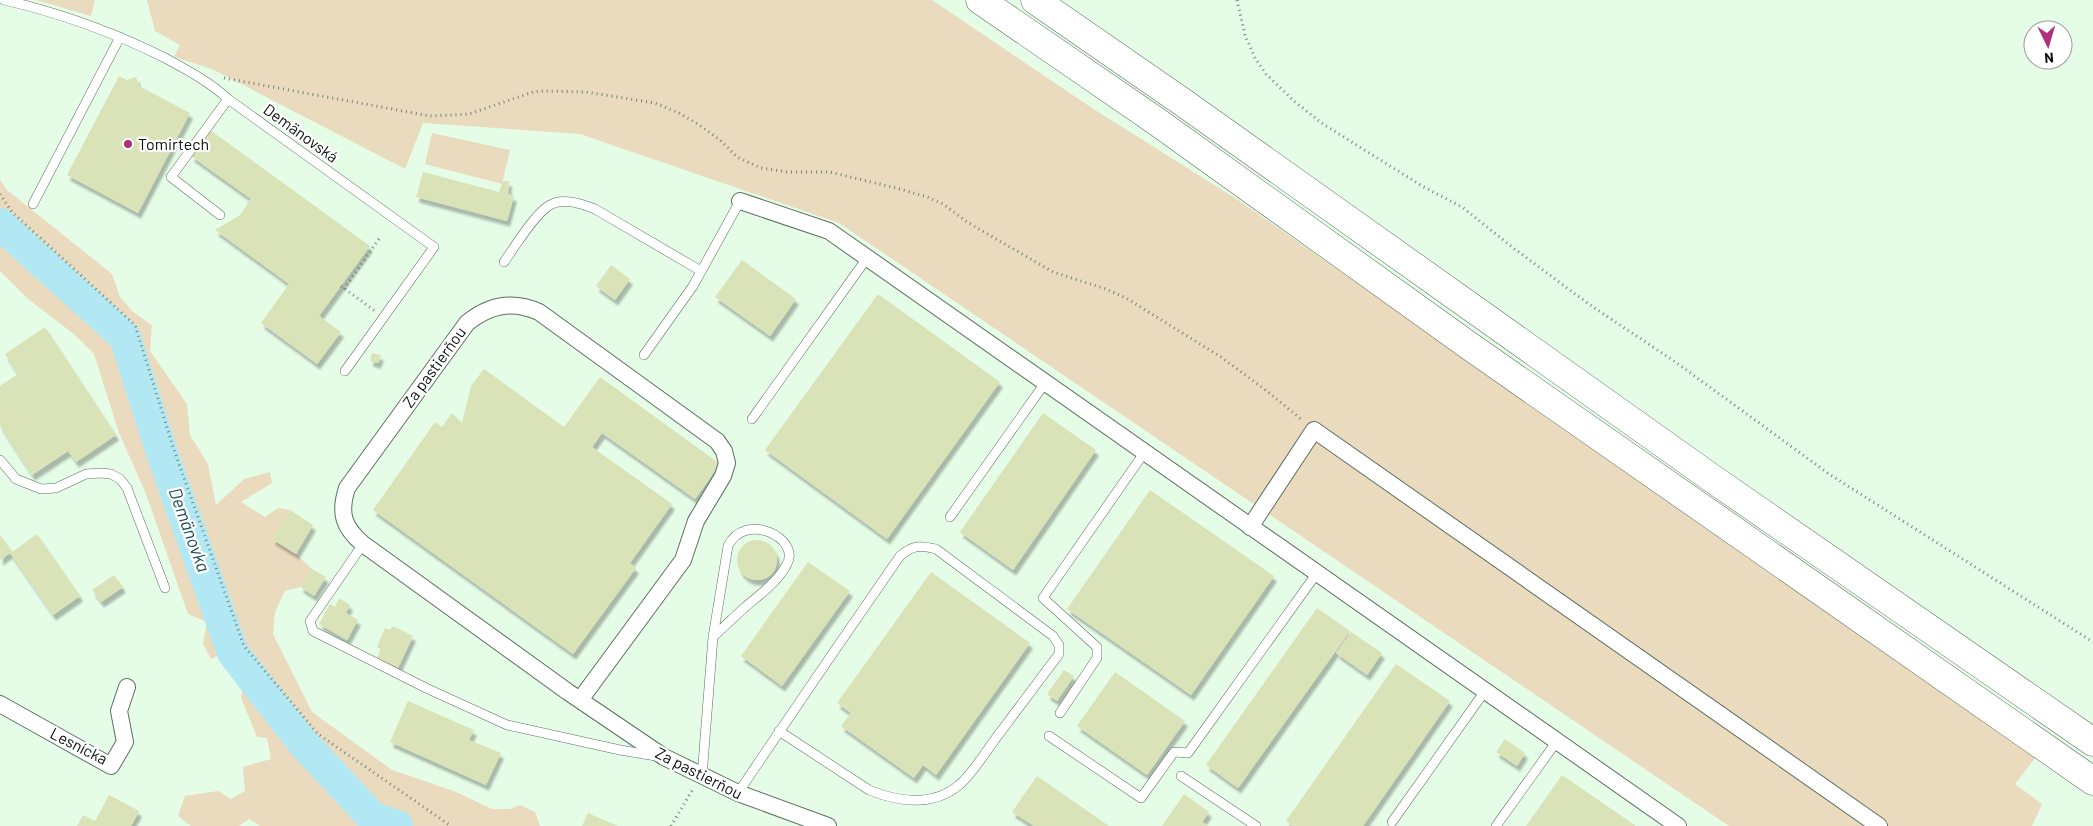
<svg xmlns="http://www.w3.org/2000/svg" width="2093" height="826" font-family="Barlow,sans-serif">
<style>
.green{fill:#eadbbe}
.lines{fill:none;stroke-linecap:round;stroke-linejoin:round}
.river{stroke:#b2e8f3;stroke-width:32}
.building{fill:#dae2b7;filter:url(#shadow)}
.service-casing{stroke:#5d705e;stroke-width:10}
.minor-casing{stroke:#5d705e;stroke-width:18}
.motorway-casing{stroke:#5d705e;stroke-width:29}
.path{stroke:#748476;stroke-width:3;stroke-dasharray:1 4;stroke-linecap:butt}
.service{stroke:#fff;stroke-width:9}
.minor{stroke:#fff;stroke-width:16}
.motorway{stroke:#fff;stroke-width:28}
.poi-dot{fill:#b12f7a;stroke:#fff;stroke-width:2}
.labels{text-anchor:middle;stroke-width:4.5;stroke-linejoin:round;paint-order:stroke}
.street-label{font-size:16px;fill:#081009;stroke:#fff}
.poi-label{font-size:16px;fill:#081009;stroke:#fff;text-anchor:start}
.water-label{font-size:18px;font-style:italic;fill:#1d4c54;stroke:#fff}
</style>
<defs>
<filter id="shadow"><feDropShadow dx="3" dy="5.5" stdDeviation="1" flood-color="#0004"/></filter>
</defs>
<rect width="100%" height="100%" fill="#e5fce7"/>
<path class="green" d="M36,0H95L91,16Z
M147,0H932L1092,108L1238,200L2036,757L2015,784L2042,804L2032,826H1729L839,223L580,134L423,123L405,169L212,69L174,57L180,45L155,31Z
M432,133L510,150L502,184L425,164Z
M0,180L7,190L112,274L120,297L133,312L152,325L150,351L187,404L190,435L208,464L216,505L244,479L270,472L272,483L241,502L265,517L278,508L290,510L272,539L296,554L312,569L300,587L285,591L275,612L273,634L312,712L392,770L454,791L492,809H510L520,805L535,812L540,826H260L249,819L239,826H191L178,816L185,796L218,791L231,799L245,791L243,767L271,759L267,738L257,737L241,698L246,654L240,645L211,659L203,644L207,622L188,614L146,494L119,433L94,354L75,335L28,299L0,271Z"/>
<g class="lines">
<path class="river" d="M0,224L125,337L162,453L233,653L303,743L373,818L397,826"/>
</g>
<path class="building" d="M119,76L127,80L136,77L139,86L190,113L138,213L67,175Z
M210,130L370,246L319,316L341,332L317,364L261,323L289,284L215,230L240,215L251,199L191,156Z
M423,172L499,192L503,181H509L508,194L514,196L507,221L416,197Z
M742,260L796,299L770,336L715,297Z
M611,265L630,279L615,300L596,286Z
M878,294L1000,382L887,539L765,450Z
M45,327L116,435L76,462L68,451L32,475L0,426V386L18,374L5,354Z
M372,353L381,355L378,363L370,361Z
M484,369L564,427L600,377L720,464L695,499L602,433L592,447L672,504L630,563L636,568L573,654L373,510L435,422L442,427L452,413L462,423L471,386Z
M1043,413L1096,450L1013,570L960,532Z
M1150,490L1274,576L1191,695L1067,609Z
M290,510L313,525L296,554L272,539Z
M37,534L80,596L53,615L10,553L0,560V535L12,552Z
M737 560a20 20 0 1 1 40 0a20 20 0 1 1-40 0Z
M808,562L850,591L782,686L741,656Z
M312,569L326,577L314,596L300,587Z
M931,572L1030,643L936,775L923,765L914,778L841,726L851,713L837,703Z
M114,575L123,587L101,602L92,590Z
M339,598L350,605L346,613L358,620L347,640L319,624L330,604L335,607Z
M1317,608L1350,631L1238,788L1206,765Z
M393,626L413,636L398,668L377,658L381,649L377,647L385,628L390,630Z
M1351,632L1382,653L1367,675L1336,653Z
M1396,664L1450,701L1363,826H1293L1286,821Z
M1064,670L1074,676L1057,701L1047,694Z
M1115,672L1185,721L1147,775L1077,726Z
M408,701L474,730L469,740L501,753L486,785L390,742Z
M1505,739L1525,753L1517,766L1496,752Z
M1562,775L1636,826H1526Z
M1037,776L1109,826H1034L1012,812Z
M1184,794L1209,812L1202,822L1208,826H1162Z
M109,795L139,811L131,826H77L83,815L95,821Z
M588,813L618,826H582Z"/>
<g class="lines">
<defs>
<path id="service" d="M4,0C60,13 113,32 165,58C187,70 210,82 228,99L434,247L345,371
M33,204L120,37
M220,215L171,177L228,99
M504,262C514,248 535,213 550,205C563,197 582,204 595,209L701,271
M644,355L693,286L740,201
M752,419L867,258
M0,460L16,479L41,489L56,488L86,474L100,473L111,474L120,479L127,488L165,588
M950,517L1045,383
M363,544L310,621L313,631L426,688L507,725L620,750L656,756
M1060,713L1097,658V647L1043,598L1144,453
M1049,736L1141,798L1174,752L1188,753L1317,573
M702,776L713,637L728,546C745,511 801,538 787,564C778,582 759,595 744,608C734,617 724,627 713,637
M1181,776L1256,826
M738,793C791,714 845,635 900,556C913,545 919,545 936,549L1053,636L1059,645V654C1039,681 1019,707 999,734C989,747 971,776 959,785C933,807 898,802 869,790L779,731
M1392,822L1485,691
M1496,826L1557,741"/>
<path id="minor" d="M740,201L829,231L1678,826
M1250,527L1314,430L1879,826
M580,700L683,560L696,521L723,476L727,463L724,451L717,441L539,312C512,300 489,305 467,323L347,488C339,513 343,527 363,544L568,692L664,757L738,793L828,826
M0,704L111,766L125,742L119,711L127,687"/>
<path id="motorway" d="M980,0L1156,121L1468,345L2093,781
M1035,0L1181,101L1713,479L2093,742"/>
</defs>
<use href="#service" class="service-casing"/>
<use href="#minor" class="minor-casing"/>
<use href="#motorway" class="motorway-casing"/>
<path class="path" d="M1237,0L1245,35L1255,58L1266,74L1295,102L1323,124L1422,186L1462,207L1512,247L1590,305L1674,361L1829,474L2093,642
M224,78L430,116L469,114L533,92L544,91L586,92L655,103L679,113L698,124L720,140L737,157L761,168L787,172H830L900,189L927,197L943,204L967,222L1053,272L1106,289L1126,298L1221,357L1267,391L1302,420
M0,194L12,212L135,325L174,450L244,646L318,734L451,826
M341,286L375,311
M344,289L381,236
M671,826L693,789"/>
<use href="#service" class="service"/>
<use href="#minor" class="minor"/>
<use href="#motorway" class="motorway"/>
</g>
<circle class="poi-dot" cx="128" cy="144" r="5"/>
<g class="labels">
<g class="street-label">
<text transform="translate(301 133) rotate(36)" y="6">Demänovská</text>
<text transform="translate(434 367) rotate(-54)" y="6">Za pastierňou</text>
<text transform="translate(79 746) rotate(27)" y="6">Lesnícka</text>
<text transform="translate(699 773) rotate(27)" y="6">Za pastierňou</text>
</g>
<g class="poi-label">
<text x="138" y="150">Tomirtech</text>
</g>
<g class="water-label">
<text transform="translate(189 530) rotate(70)" y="6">Demänovka</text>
</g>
</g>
<g transform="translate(2048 45) rotate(175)"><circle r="24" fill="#ffffff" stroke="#9c9f9d"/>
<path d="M0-4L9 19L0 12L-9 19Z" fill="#b12f7a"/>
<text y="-8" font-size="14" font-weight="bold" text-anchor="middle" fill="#081009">N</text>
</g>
</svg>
